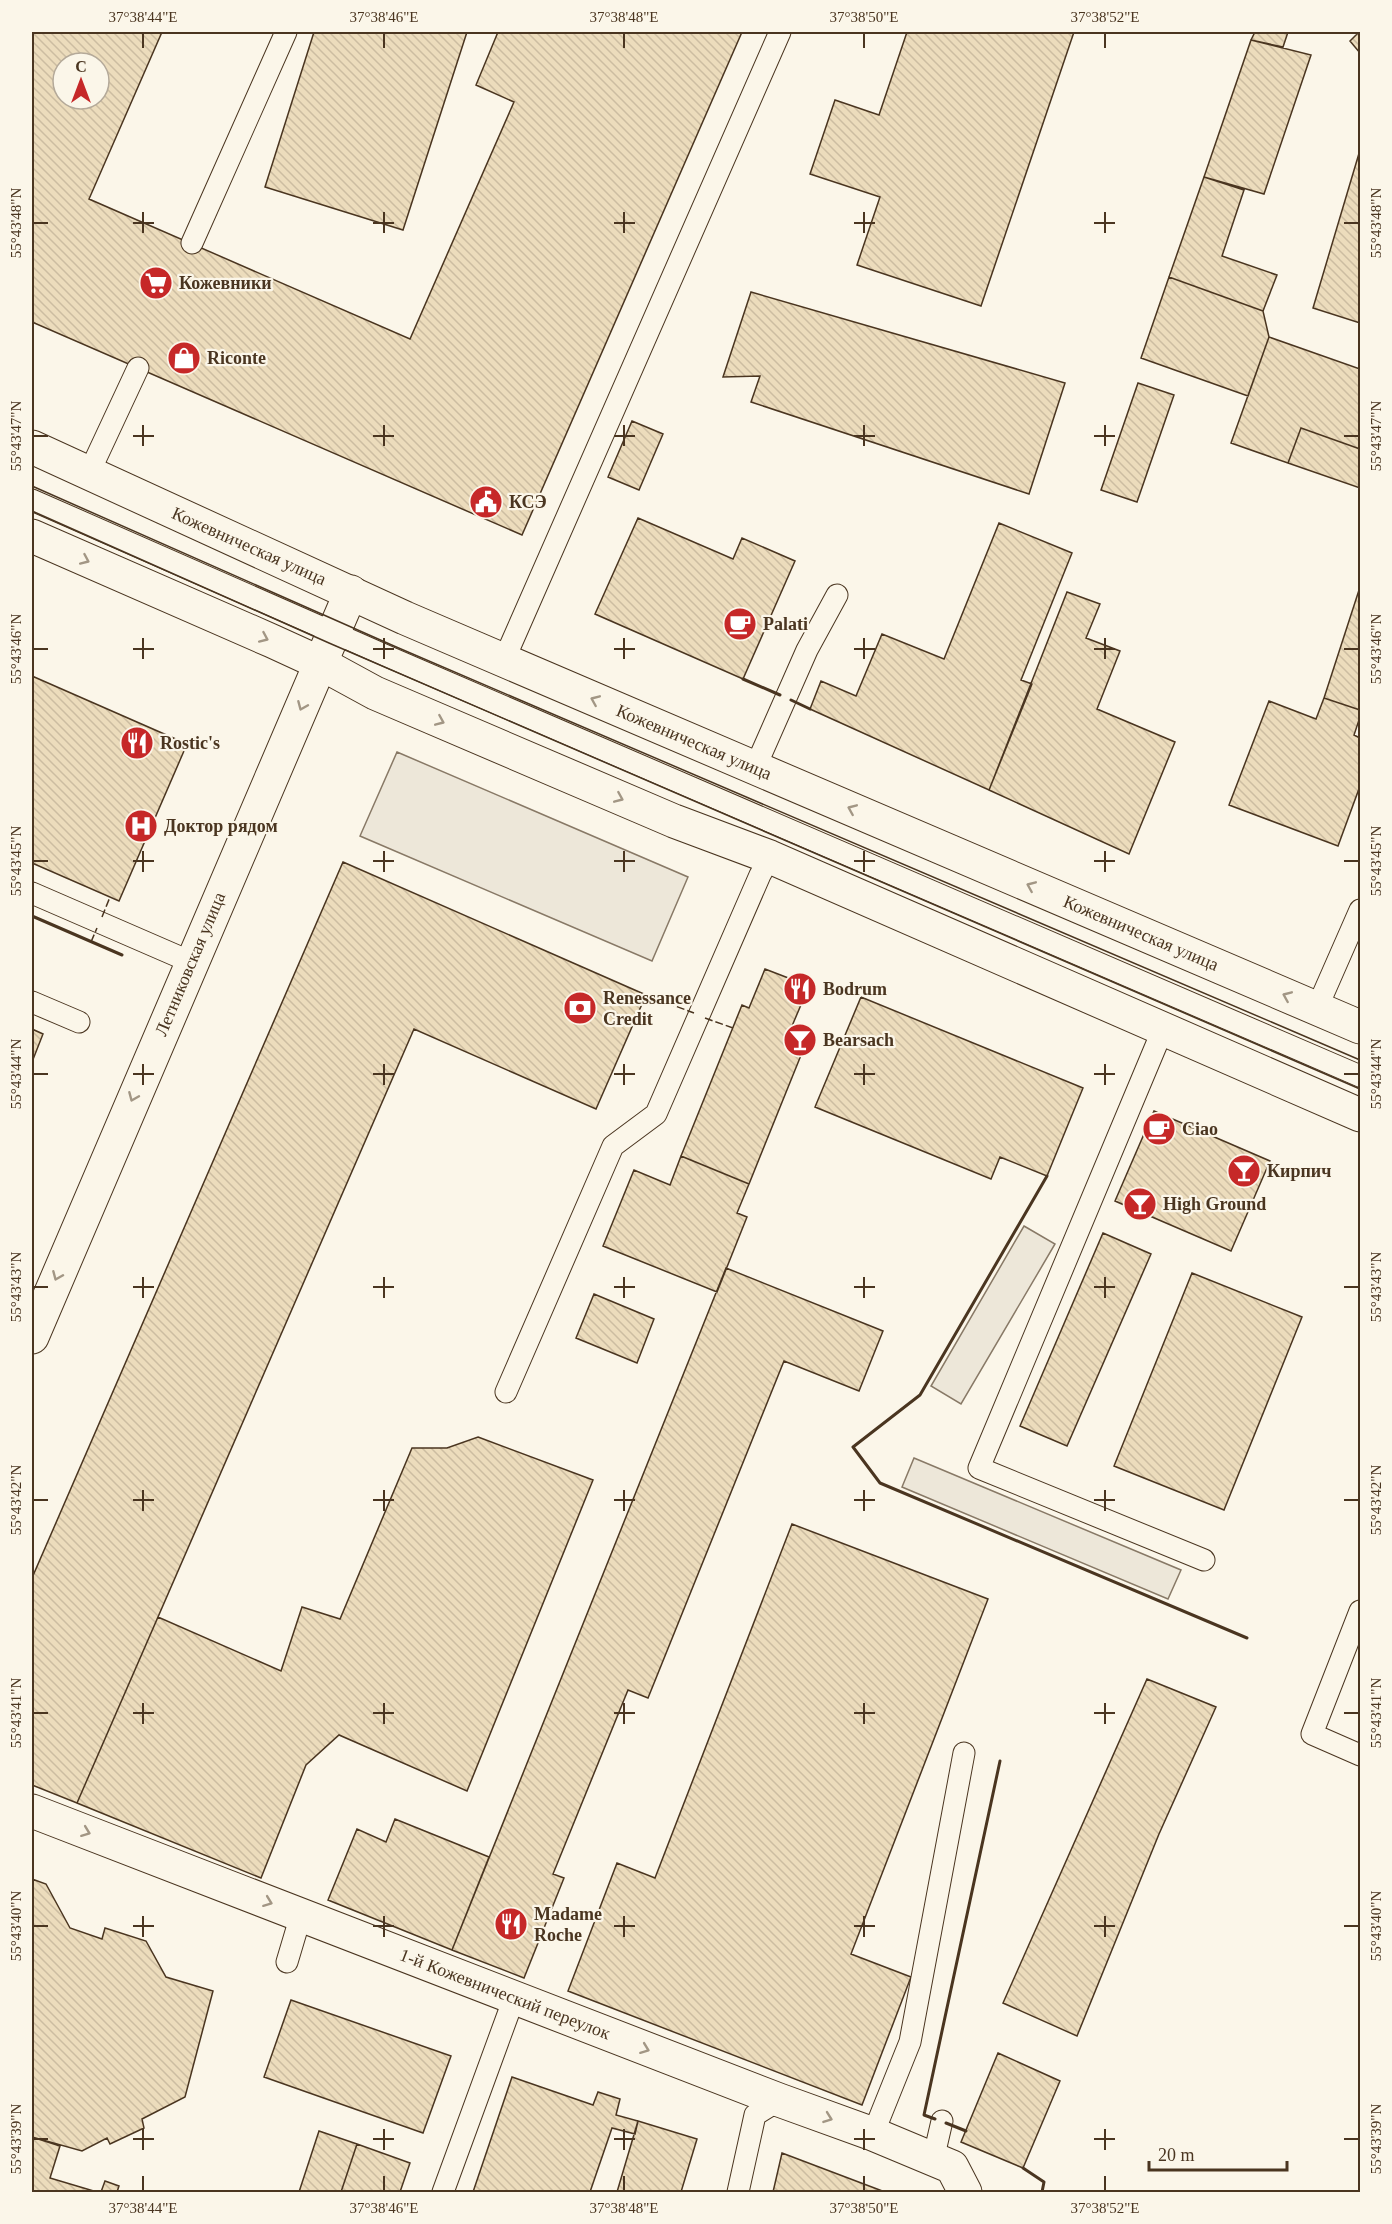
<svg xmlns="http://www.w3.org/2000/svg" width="1392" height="2224" font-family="Georgia,serif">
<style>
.parking{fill:#ede7d9;stroke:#887966;stroke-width:1.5}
.building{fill:url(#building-back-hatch);stroke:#4a3520;stroke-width:1.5;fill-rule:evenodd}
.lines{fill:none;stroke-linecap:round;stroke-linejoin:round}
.lane-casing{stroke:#4a3520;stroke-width:23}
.street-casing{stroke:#4a3520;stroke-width:35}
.secondary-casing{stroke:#4a3520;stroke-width:35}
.lane{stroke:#fbf6e9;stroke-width:21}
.street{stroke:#fbf6e9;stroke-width:33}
.secondary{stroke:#fbf6e9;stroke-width:33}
.tram{stroke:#4a3520;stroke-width:1.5}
.fence{stroke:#4a3520;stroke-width:1.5;stroke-dasharray:8 3;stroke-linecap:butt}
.wall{stroke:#4a3520;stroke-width:3}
.oneway{stroke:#a29684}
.ticks{fill:none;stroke:#4a3520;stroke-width:2}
.labels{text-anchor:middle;stroke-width:4.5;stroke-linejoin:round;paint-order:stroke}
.poi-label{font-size:18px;font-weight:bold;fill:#4a3520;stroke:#fbf6e9;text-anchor:start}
.street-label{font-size:18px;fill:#4a3520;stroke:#fbf6e9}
.neatline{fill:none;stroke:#4a3520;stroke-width:2}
.ticks-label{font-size:15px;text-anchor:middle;fill:#4a3520}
</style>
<defs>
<pattern id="building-back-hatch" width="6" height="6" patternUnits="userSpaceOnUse" patternTransform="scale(1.5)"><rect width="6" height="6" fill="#ecdcbc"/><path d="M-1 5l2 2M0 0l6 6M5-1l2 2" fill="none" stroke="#ccbda1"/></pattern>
</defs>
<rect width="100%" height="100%" fill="#fbf6e9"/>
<path class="parking" d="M397,752L688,877L652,961L360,836Z
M1024,1226L1055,1244L961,1404L931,1386Z
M914,1458L1181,1570L1168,1599L902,1487Z"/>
<path class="building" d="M32,32H162L89,199L410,339L514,102L476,85L498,32H742L522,535L32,322ZM63,63H99V99H63Z
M314,32H467L403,230L265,187Z
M907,32H1074L981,306L857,265L880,197L810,174L835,100L879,115Z
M1255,32H1288L1283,47L1251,40Z
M1355,32H1360V53L1350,41L1357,34Z
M1251,40L1311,55L1264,194L1204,177Z
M1360,150V323L1313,308Z
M1204,177L1244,190L1222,256L1277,275L1263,311L1169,277Z
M1169,277L1263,311L1269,337L1248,396L1141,358Z
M751,292L1065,383L1029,494L751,402L760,376L723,377Z
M1269,337L1360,369V449L1301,428L1288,463L1231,443Z
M1138,383L1174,395L1137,502L1101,490Z
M632,421L663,434L639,490L608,477Z
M1301,428L1360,449V488L1288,463Z
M638,518L733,559L742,538L795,561L743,679L595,614Z
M999,523L1072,553L1021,680L1032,684L989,790L810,709L821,681L856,696L882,634L944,659Z
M1360,587V710L1324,698Z
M1067,592L1100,604L1086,638L1120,651L1097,709L1175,742L1129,854L989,790Z
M32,676L187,744L119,901L32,863Z
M1324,698L1360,710V717L1354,735L1360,738V786L1338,846L1229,805L1269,701L1316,719Z
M343,862L646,995L596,1109L414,1029L77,1803L32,1785V1578Z
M765,969L809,986L792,1026L810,1033L749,1184L681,1156L742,1005L749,1008Z
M861,997L1083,1088L1047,1176L1000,1157L991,1179L815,1107Z
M32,1029L43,1034L32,1062Z
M1154,1111L1270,1161L1231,1251L1115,1201Z
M681,1156L749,1184L737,1213L747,1217L717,1292L603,1246L634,1170L670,1185Z
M1103,1233L1151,1254L1067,1446L1020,1426Z
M726,1268L883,1331L859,1391L784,1361L648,1698L628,1690L553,1874L564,1878L524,1978L452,1950Z
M1192,1273L1302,1317L1224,1510L1114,1466Z
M594,1294L654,1319L637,1363L576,1338Z
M478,1437L593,1480L467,1791L339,1735L306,1765L261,1878L77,1803L158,1617L281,1671L302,1607L340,1619L412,1448H447Z
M792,1524L988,1599L851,1954L911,1977L862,2105L568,1991L617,1863L655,1878Z
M1147,1679L1216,1707L1159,1834L1077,2036L1003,2003Z
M395,1819L489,1857L452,1950L328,1900L357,1829L386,1842Z
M32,1879L46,1884L70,1928L102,1939L105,1928L146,1941L166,1977L213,1991L185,2097L142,2119L144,2128L110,2144L107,2138L82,2151L32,2137Z
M291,2000L451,2056L423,2133L264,2077Z
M998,2053L1060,2081L1023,2168L961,2142Z
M512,2077L593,2105L598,2092L620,2099L616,2115L638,2121L635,2134L612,2128L590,2192H473Z
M638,2121L697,2139L681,2192H617Z
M319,2131L357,2144L341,2192H299Z
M32,2137L60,2146L50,2178L97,2192H32Z
M357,2144L410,2163L400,2192H341Z
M782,2153L885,2192H773Z
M105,2181L119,2186L117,2192H101Z"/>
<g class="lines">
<defs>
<path id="lane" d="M192,243L286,32
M89,473L138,368
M32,500L389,657L1360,1076
M504,660L780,32
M755,768L807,650L837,595
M32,893L191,962
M32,1002L79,1022
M1317,1008L1360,910
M1163,1029L979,1468L1204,1560
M506,1392L613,1146L656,1114L760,875L770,857
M1360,1611L1312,1734L1360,1755
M287,1962L301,1915
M873,2134L910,2042L964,1753
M933,2160L942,2121
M443,2192L514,1998
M738,2192L755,2115L779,2100"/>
<path id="street" d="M32,1337L351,592
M32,1811L779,2100L873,2134L952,2167L965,2192"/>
<path id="secondary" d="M32,447L405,618L1360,1027
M32,536L272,641L320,663L375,693L674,821L770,857L1360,1115"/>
</defs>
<use href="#lane" class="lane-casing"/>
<use href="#street" class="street-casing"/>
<use href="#secondary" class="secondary-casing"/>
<use href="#lane" class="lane"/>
<use href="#street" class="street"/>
<use href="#secondary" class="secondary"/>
<path class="tram" d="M32,486L394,646L1360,1060
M32,511L329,643L1360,1089"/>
<path class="fence" d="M102,917L110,897
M91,942L97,928
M646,995L694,1013
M705,1018L733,1028"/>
<path class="wall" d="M743,679L780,695
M791,700L810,709
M32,916L122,955
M1047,1176L920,1395L853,1447L880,1483L1247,1638
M935,2119L924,2115L1000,1761
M946,2123L966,2131
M1023,2168L1044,2182L1042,2192"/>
</g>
<defs><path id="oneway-chevron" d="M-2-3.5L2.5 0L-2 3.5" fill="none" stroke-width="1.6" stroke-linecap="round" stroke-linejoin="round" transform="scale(1.5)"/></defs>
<g class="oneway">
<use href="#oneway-chevron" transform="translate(85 560) rotate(24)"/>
<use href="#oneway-chevron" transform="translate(264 638) rotate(24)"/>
<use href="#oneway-chevron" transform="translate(595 700) rotate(-157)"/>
<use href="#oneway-chevron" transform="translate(302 706) rotate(113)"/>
<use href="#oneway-chevron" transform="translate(440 721) rotate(23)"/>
<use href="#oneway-chevron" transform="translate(619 798) rotate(23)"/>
<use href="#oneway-chevron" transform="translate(852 809) rotate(-157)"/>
<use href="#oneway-chevron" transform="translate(1031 886) rotate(-157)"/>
<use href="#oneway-chevron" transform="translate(1287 996) rotate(-157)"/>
<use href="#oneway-chevron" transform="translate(133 1097) rotate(113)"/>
<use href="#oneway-chevron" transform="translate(57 1276) rotate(113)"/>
<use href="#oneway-chevron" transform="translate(86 1832) rotate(21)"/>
<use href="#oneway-chevron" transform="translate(268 1902) rotate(21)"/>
<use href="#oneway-chevron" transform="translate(645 2049) rotate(21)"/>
<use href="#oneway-chevron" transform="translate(828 2118) rotate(20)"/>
</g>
<path class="ticks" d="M143,33V48M384,33V48M624,33V48M864,33V48M1105,33V48M143,212V233M384,212V233M624,212V233M864,212V233M1105,212V233M33,223H48M133,223H154M373,223H394M614,223H635M854,223H875M1094,223H1115M1344,223H1359M143,425V446M384,425V446M624,425V446M864,425V446M1105,425V446M33,436H48M133,436H154M373,436H394M614,436H635M854,436H875M1094,436H1115M1344,436H1359M143,638V659M384,638V659M624,638V659M864,638V659M1105,638V659M33,649H48M133,649H154M373,649H394M614,649H635M854,649H875M1094,649H1115M1344,649H1359M143,851V872M384,851V872M624,851V872M864,851V872M1105,851V872M33,861H48M133,861H154M373,861H394M614,861H635M854,861H875M1094,861H1115M1344,861H1359M143,1064V1085M384,1064V1085M624,1064V1085M864,1064V1085M1105,1064V1085M33,1074H48M133,1074H154M373,1074H394M614,1074H635M854,1074H875M1094,1074H1115M1344,1074H1359M143,1277V1298M384,1277V1298M624,1277V1298M864,1277V1298M1105,1277V1298M33,1287H48M133,1287H154M373,1287H394M614,1287H635M854,1287H875M1094,1287H1115M1344,1287H1359M143,1490V1511M384,1490V1511M624,1490V1511M864,1490V1511M1105,1490V1511M33,1500H48M133,1500H154M373,1500H394M614,1500H635M854,1500H875M1094,1500H1115M1344,1500H1359M143,1703V1724M384,1703V1724M624,1703V1724M864,1703V1724M1105,1703V1724M33,1713H48M133,1713H154M373,1713H394M614,1713H635M854,1713H875M1094,1713H1115M1344,1713H1359M143,1916V1937M384,1916V1937M624,1916V1937M864,1916V1937M1105,1916V1937M33,1926H48M133,1926H154M373,1926H394M614,1926H635M854,1926H875M1094,1926H1115M1344,1926H1359M143,2129V2150M384,2129V2150M624,2129V2150M864,2129V2150M1105,2129V2150M33,2139H48M133,2139H154M373,2139H394M614,2139H635M854,2139H875M1094,2139H1115M1344,2139H1359M143,2176V2191M384,2176V2191M624,2176V2191M864,2176V2191M1105,2176V2191"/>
<defs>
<symbol id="supermarket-disc" viewBox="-11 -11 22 22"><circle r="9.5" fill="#c62828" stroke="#fbf6e9"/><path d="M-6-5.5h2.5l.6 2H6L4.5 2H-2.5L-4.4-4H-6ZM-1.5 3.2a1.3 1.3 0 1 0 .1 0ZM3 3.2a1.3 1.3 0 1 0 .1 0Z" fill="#fff"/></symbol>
<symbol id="shop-disc" viewBox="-11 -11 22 22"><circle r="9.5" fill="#c62828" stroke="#fbf6e9"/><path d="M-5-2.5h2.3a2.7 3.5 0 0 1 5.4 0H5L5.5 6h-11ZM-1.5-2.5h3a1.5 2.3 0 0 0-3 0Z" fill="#fff"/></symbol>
<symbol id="civic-disc" viewBox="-11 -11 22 22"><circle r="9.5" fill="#c62828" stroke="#fbf6e9"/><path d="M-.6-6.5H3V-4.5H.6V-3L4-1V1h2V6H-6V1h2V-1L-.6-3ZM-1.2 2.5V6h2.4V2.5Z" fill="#fff"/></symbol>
<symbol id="cafe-disc" viewBox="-11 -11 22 22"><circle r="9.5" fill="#c62828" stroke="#fbf6e9"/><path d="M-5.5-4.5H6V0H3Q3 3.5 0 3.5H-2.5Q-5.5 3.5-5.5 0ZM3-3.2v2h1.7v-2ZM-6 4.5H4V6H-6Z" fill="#fff"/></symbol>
<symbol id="restaurant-disc" viewBox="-11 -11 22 22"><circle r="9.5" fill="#c62828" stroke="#fbf6e9"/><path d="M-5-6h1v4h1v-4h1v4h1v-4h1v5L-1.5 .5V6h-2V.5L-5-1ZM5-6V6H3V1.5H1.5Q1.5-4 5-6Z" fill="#fff"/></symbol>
<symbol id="hospital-disc" viewBox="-11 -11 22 22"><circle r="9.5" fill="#c62828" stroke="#fbf6e9"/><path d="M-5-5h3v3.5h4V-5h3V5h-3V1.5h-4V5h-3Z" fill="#fff"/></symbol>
<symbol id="bank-disc" viewBox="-11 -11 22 22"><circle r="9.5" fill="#c62828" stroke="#fbf6e9"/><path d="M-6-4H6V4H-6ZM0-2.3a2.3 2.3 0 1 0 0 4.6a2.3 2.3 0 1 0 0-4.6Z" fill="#fff"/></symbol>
<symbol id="bar-disc" viewBox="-11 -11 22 22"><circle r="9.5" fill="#c62828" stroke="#fbf6e9"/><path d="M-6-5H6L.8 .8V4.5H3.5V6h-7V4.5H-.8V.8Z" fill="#fff"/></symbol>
</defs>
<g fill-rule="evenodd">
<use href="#supermarket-disc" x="137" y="264" width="38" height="38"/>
<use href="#shop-disc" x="165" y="339" width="38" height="38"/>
<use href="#civic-disc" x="467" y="483" width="38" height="38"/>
<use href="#cafe-disc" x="721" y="605" width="38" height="38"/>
<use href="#restaurant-disc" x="118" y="724" width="38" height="38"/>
<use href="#hospital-disc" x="122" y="807" width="38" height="38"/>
<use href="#restaurant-disc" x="781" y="970" width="38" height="38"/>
<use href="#bank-disc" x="561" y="989" width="38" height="38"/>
<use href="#bar-disc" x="781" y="1021" width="38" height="38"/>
<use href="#cafe-disc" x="1140" y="1110" width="38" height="38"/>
<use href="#bar-disc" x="1225" y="1152" width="38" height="38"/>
<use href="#bar-disc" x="1121" y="1185" width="38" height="38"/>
<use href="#restaurant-disc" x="492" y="1905" width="38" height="38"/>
</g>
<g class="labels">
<g class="poi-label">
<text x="179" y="289">Кожевники</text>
<text x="207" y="364">Riconte</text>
<text x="509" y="508">КСЭ</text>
<text x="763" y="630">Palati</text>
<text x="160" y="749">Rostic's</text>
<text x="164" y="832">Доктор рядом</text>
<text x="823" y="995">Bodrum</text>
<text x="603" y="1004">Renessance<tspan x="603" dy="21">Credit</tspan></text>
<text x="823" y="1046">Bearsach</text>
<text x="1182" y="1135">Ciao</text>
<text x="1267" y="1177">Кирпич</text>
<text x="1163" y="1210">High Ground</text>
<text x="534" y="1920">Madame<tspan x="534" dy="21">Roche</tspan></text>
</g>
<g class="street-label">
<text transform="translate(249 546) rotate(24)" y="6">Кожевническая улица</text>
<text transform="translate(694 742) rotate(23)" y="6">Кожевническая улица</text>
<text transform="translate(1141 933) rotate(23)" y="6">Кожевническая улица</text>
<text transform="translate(190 964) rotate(-67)" y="6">Летниковская улица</text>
<text transform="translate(505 1994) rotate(21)" y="6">1-й Кожевнический переулок</text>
</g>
</g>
<rect width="1392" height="2224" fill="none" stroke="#fbf6e9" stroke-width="66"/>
<g transform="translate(81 81)"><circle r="28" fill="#fbf6e9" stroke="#b4a999" stroke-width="1.5"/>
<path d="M0-4.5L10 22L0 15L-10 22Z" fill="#c62828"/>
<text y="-9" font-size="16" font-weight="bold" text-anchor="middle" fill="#4a3520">С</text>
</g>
<path d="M1149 2161v9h138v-9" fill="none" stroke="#4a3520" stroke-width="3"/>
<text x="1158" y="2161" font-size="18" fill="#4a3520" stroke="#fbf6e9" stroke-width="4.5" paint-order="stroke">20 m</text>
<rect x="33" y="33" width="1326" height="2158" class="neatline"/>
<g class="ticks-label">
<text x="143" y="22">37°38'44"E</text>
<text x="384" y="22">37°38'46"E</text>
<text x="624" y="22">37°38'48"E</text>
<text x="864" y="22">37°38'50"E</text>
<text x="1105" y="22">37°38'52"E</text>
<text transform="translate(16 223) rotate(-90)" y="5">55°43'48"N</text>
<text transform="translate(1376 223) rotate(-90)" y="5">55°43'48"N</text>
<text transform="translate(16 436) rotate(-90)" y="5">55°43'47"N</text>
<text transform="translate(1376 436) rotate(-90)" y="5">55°43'47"N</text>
<text transform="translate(16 649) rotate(-90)" y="5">55°43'46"N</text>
<text transform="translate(1376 649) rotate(-90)" y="5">55°43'46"N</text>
<text transform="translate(16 861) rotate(-90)" y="5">55°43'45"N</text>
<text transform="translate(1376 861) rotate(-90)" y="5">55°43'45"N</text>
<text transform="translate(16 1074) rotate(-90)" y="5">55°43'44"N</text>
<text transform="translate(1376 1074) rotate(-90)" y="5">55°43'44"N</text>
<text transform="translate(16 1287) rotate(-90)" y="5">55°43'43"N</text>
<text transform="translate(1376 1287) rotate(-90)" y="5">55°43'43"N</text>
<text transform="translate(16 1500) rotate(-90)" y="5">55°43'42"N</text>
<text transform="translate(1376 1500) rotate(-90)" y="5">55°43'42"N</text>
<text transform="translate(16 1713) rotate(-90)" y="5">55°43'41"N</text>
<text transform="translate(1376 1713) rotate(-90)" y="5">55°43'41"N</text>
<text transform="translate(16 1926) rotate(-90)" y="5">55°43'40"N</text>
<text transform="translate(1376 1926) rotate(-90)" y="5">55°43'40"N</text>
<text transform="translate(16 2139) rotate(-90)" y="5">55°43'39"N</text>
<text transform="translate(1376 2139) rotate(-90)" y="5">55°43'39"N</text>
<text x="143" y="2213">37°38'44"E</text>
<text x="384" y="2213">37°38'46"E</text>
<text x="624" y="2213">37°38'48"E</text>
<text x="864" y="2213">37°38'50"E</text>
<text x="1105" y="2213">37°38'52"E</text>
</g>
</svg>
